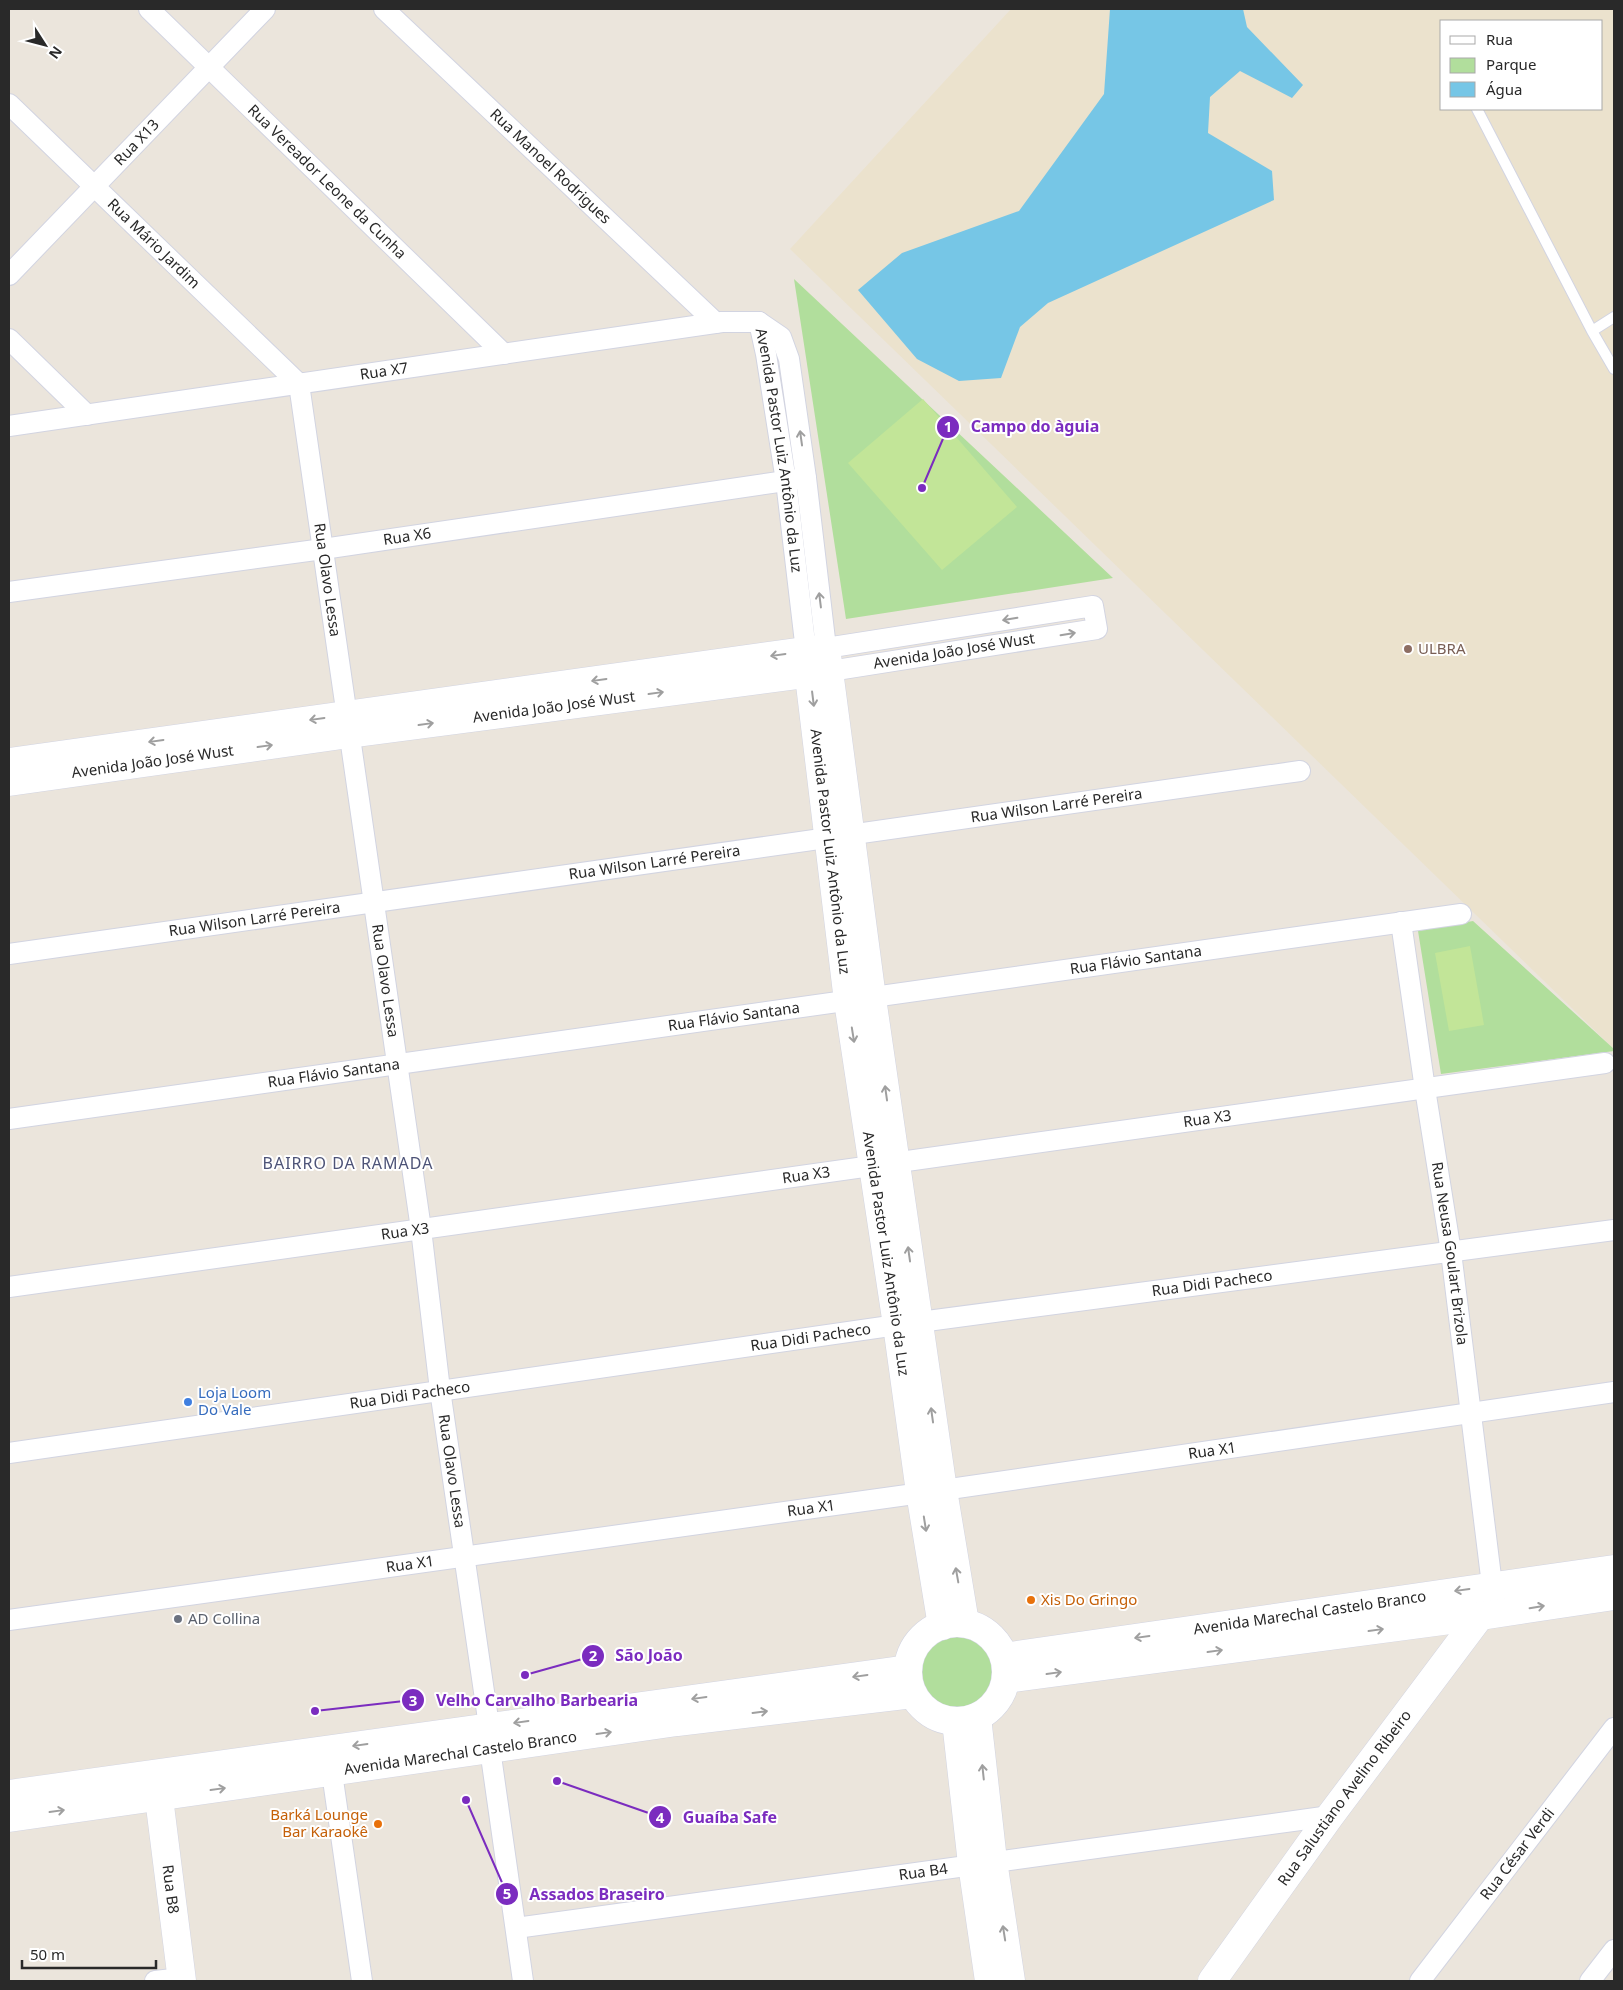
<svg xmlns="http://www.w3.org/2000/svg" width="1623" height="1990" font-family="'Noto Sans',sans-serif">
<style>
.education{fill:#ebe2cd;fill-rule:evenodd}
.green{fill:#b1de9c}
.pitch{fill:#c2e598}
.water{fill:#76c6e6}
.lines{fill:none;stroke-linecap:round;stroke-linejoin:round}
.lane-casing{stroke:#d2d4e1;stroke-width:12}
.street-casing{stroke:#d2d4e1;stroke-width:22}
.secondary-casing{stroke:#d2d4e1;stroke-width:29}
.lane{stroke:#fff;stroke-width:10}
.street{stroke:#fff;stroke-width:20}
.secondary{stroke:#fff;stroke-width:28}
.oneway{stroke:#9f9f9f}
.education-dot{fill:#8d6e63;stroke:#fff;stroke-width:2}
.shop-dot{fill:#3f7fe0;stroke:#fff;stroke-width:2}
.food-dot{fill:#e8710a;stroke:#fff;stroke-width:2}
.worship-dot{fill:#6b7280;stroke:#fff;stroke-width:2}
.labels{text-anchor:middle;stroke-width:4;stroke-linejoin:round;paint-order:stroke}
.street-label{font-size:15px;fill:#292929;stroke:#fff}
.education-label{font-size:15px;fill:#785e54;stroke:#fff;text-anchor:start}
.shop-label{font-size:15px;fill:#366cbe;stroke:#fff;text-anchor:start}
.food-label{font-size:15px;fill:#c56008;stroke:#fff;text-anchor:start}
.worship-label{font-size:15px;fill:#5b616d;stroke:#fff;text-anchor:start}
.neighbourhood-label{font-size:16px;letter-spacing:1px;fill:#4d5377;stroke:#fff}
.leader{fill:none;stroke:#7b2cbf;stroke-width:2}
.callout-dot{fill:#7b2cbf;stroke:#fff;stroke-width:2}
.mark-label{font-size:15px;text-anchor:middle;font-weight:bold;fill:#fff}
.callout-label{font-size:16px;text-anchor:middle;font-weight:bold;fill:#7b2cbf;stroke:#fff;stroke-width:4;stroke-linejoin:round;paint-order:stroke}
</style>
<rect width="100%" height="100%" fill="#ebe5dc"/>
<path class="education" d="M1011,9H1614V1049L790,249ZM1442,21H1602V109H1442Z"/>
<path class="green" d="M794,279L1113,578L846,619Z
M1473,921L1614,1049V1051L1441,1074L1418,931Z
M919 1675a39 39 0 1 1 78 0a39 39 0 1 1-78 0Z"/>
<path class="pitch" d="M923,399L1017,507L942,570L848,463Z
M1470,946L1484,1025L1449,1031L1435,953Z"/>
<path class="water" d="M1110,9H1243L1247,27L1303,85L1292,98L1240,71L1210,97L1208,133L1272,171L1274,200L1048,303L1020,327L1001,378L959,381L917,359L858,290L902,253L1019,211L1104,94Z"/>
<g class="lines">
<defs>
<path id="lane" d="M1477,109L1592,331
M1614,317L1592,331L1614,369"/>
<g id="street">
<path id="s1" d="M149,9L504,354"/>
<path id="s2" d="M384,9L716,323"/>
<path id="s3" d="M9,104L299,384L421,1229L440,1390L489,1726"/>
<path id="s4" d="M9,275L265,9"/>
<path id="s5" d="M759,322L766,354L786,481L806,651"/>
<path d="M9,339L87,415"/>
<path id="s6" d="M9,426L722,322H759L781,337L789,359L806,478L826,648L1093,606L1097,629L830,671"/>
<path id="s7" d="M9,592L323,549L806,478"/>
<path id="s8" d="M1401,922L1425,1089L1451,1252L1492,1585"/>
<path id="s9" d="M9,954L1300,771"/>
<path id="s10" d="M9,1119L1461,914"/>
<path id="s11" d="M9,1287L1605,1063"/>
<path id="s12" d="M9,1453L897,1325L1614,1230"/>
<path id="s13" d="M9,1620L943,1490L1614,1392"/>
<path d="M490,1749L523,1981"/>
<path d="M332,1773L362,1981"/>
<path id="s14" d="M516,1928L1330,1816"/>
<path d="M155,1981L182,1978"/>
<path id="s15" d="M1420,1981L1614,1728"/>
<path d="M1590,1981L1614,1950"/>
</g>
<g id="secondary">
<path id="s16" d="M806,651L848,1001L897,1325L920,1492L942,1626"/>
<path d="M9,762L826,648L872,998L943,1490L965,1623"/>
<path id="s17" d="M9,782L349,734L827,671"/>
<circle cx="957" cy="1672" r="49"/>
<path id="s18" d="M1004,1657L1614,1569"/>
<path d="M1006,1679L1480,1616L1614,1596"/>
<path d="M977,1717L993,1861L1011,1981"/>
<path d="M956,1721L972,1864L989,1981"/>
<path d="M9,1794L908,1669"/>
<path id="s19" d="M159,1798L182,1981"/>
<path id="s20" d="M9,1818L677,1722L913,1694"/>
<path id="s21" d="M1212,1981L1330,1816L1480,1616"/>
</g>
</defs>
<use href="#lane" class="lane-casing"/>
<use href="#street" class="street-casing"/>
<use href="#secondary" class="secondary-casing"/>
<use href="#lane" class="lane"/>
<use href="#street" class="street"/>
<use href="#secondary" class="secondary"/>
</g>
<defs><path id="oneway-shaft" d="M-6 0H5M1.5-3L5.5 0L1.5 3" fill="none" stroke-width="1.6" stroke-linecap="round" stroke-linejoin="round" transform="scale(1.25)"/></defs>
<g class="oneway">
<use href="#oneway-shaft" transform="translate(801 438) rotate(-98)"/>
<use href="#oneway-shaft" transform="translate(820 600) rotate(-97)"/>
<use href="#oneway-shaft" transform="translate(1010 619) rotate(171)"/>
<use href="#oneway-shaft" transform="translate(1068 634) rotate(-9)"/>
<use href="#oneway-shaft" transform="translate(778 655) rotate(172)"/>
<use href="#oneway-shaft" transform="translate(599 680) rotate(172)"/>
<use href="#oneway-shaft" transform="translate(656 693) rotate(-8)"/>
<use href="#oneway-shaft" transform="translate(813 699) rotate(83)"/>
<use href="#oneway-shaft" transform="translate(317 719) rotate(172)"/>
<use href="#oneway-shaft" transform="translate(426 724) rotate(-8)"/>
<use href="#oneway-shaft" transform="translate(156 741) rotate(172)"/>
<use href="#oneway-shaft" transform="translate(265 746) rotate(-8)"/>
<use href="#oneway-shaft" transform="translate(853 1035) rotate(81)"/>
<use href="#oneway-shaft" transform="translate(886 1093) rotate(-98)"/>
<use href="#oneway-shaft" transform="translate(909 1254) rotate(-98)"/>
<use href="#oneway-shaft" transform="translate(932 1415) rotate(-98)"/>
<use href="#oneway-shaft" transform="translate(925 1524) rotate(81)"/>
<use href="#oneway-shaft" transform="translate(957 1575) rotate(-100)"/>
<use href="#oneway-shaft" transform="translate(1462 1590) rotate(172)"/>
<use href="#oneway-shaft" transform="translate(1537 1607) rotate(-9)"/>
<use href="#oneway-shaft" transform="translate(1376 1630) rotate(-8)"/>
<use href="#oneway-shaft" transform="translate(1142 1637) rotate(172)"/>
<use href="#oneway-shaft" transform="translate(1215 1651) rotate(-8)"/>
<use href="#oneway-shaft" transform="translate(1054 1673) rotate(-8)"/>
<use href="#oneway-shaft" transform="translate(860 1676) rotate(172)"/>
<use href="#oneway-shaft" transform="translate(699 1698) rotate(172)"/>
<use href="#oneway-shaft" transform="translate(760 1712) rotate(-7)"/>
<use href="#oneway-shaft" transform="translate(521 1722) rotate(172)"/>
<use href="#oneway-shaft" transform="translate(604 1733) rotate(-8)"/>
<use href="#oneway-shaft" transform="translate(360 1745) rotate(172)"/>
<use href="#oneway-shaft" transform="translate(983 1772) rotate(-96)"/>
<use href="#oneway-shaft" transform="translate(218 1789) rotate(-8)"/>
<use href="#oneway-shaft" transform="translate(57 1811) rotate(-8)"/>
<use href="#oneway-shaft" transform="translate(1004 1933) rotate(-99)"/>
</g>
<circle class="education-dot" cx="1408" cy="649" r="5"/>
<circle class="shop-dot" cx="188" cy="1402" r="5"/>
<g class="food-dot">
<circle cx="1031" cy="1600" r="5"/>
<circle cx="378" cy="1824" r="5"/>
</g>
<circle class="worship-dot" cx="178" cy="1619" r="5"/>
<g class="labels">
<g class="street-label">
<text dy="5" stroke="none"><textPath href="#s4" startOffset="184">Rua X13</textPath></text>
<text dy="5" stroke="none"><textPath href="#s2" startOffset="229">Rua Manoel Rodrigues</textPath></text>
<text dy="5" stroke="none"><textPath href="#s1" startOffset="248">Rua Vereador Leone da Cunha</textPath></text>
<text dy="5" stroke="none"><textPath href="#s3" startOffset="201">Rua Mário Jardim</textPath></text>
<text dy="5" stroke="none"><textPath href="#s6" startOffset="379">Rua X7</textPath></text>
<text dy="5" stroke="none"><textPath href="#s5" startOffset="130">Avenida Pastor Luiz Antônio da Luz</textPath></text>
<text dy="5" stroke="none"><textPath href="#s7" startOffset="402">Rua X6</textPath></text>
<text dy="5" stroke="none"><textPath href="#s3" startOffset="601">Rua Olavo Lessa</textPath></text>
<text transform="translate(954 651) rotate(-9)" y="5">Avenida João José Wust</text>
<text dy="5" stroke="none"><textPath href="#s17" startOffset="550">Avenida João José Wust</textPath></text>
<text dy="5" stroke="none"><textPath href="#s17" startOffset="145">Avenida João José Wust</textPath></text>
<text dy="5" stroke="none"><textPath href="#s9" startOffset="1058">Rua Wilson Larré Pereira</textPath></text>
<text dy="5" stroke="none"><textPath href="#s16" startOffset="202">Avenida Pastor Luiz Antônio da Luz</textPath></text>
<text dy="5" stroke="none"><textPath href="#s9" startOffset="652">Rua Wilson Larré Pereira</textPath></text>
<text dy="5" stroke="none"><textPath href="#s9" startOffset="248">Rua Wilson Larré Pereira</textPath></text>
<text dy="5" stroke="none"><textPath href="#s10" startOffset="1138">Rua Flávio Santana</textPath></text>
<text dy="5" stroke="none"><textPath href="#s3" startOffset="1006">Rua Olavo Lessa</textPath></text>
<text dy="5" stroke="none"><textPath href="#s10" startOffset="732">Rua Flávio Santana</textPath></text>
<text dy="5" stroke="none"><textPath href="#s10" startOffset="328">Rua Flávio Santana</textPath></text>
<text dy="5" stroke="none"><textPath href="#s11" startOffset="1210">Rua X3</textPath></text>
<text dy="5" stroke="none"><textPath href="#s11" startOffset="805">Rua X3</textPath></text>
<text dy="5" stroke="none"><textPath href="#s11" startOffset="400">Rua X3</textPath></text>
<text dy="5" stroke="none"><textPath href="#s16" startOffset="608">Avenida Pastor Luiz Antônio da Luz</textPath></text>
<text dy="5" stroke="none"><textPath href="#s8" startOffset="335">Rua Neusa Goulart Brizola</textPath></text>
<text dy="5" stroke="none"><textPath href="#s12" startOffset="1215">Rua Didi Pacheco</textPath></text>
<text dy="5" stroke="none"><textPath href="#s12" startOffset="810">Rua Didi Pacheco</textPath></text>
<text dy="5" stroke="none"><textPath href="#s12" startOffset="405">Rua Didi Pacheco</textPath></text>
<text dy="5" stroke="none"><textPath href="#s13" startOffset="1215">Rua X1</textPath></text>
<text dy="5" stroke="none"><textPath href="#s3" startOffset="1501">Rua Olavo Lessa</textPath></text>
<text dy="5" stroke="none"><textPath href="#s13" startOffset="810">Rua X1</textPath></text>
<text dy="5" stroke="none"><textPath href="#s13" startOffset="405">Rua X1</textPath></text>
<text dy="5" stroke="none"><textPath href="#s18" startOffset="309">Avenida Marechal Castelo Branco</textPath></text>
<text dy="5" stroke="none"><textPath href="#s20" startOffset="456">Avenida Marechal Castelo Branco</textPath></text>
<text dy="5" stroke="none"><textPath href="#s21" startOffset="226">Rua Salustiano Avelino Ribeiro</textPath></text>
<text dy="5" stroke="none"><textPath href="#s15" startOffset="160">Rua César Verdi</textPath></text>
<text dy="5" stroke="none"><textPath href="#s14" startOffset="411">Rua B4</textPath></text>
<text dy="5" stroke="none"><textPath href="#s19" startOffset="92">Rua B8</textPath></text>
</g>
<g class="education-label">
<text x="1418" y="654">ULBRA</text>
</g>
<g class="shop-label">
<text x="198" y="1398">Loja Loom<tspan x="198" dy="17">Do Vale</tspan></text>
</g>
<g class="food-label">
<text x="1041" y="1605">Xis Do Gringo</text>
<text x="368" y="1820" text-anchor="end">Barká Lounge<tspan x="368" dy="17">Bar Karaokê</tspan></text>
</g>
<g class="worship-label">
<text x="188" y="1624">AD Collina</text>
</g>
<g class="neighbourhood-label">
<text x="348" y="1169">BAIRRO DA RAMADA</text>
</g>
</g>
<path class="leader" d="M922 488L948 427M525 1675L593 1656M315 1711L413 1700M557 1781L660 1817M466 1800L507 1894"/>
<g class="callout-dot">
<circle cx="922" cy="488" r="5"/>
<circle cx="525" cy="1675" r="5"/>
<circle cx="315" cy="1711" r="5"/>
<circle cx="557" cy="1781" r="5"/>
<circle cx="466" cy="1800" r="5"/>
<circle cx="948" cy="427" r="12"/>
<circle cx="593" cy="1656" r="12"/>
<circle cx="413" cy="1700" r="12"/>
<circle cx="660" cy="1817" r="12"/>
<circle cx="507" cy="1894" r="12"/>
</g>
<g class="mark-label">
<text x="948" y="432">1</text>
<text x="593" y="1661">2</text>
<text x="413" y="1706">3</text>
<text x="660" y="1823">4</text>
<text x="507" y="1899">5</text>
</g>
<g class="callout-label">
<text x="1035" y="432">Campo do àguia</text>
<text x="649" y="1661">São João</text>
<text x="537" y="1706">Velho Carvalho Barbearia</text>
<text x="730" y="1823">Guaíba Safe</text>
<text x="597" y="1900">Assados Braseiro</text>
</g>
<rect width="1623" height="1990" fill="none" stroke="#292929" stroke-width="20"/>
<rect x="1440" y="20" width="162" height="90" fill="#ffffff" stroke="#a9a9a9"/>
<rect x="1450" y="36" width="25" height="8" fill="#ffffff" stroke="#a9a9a9"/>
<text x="1486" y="45" font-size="15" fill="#292929">Rua</text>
<rect x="1450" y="58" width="25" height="15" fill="#b1de9c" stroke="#a9a9a9"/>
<text x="1486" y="70" font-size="15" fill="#292929">Parque</text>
<rect x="1450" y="82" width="25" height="15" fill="#76c6e6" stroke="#a9a9a9"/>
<text x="1486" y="95" font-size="15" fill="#292929">Água</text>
<g transform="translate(45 45) rotate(126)" stroke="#ffffff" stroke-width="4" paint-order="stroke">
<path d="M0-4L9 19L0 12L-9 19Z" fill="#292929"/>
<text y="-8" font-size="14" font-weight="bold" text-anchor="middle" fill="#292929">N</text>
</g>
<path d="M22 1960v8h134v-8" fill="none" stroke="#292929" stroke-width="2.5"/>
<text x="30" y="1960" font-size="15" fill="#292929" stroke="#ffffff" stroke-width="4" paint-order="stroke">50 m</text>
</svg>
